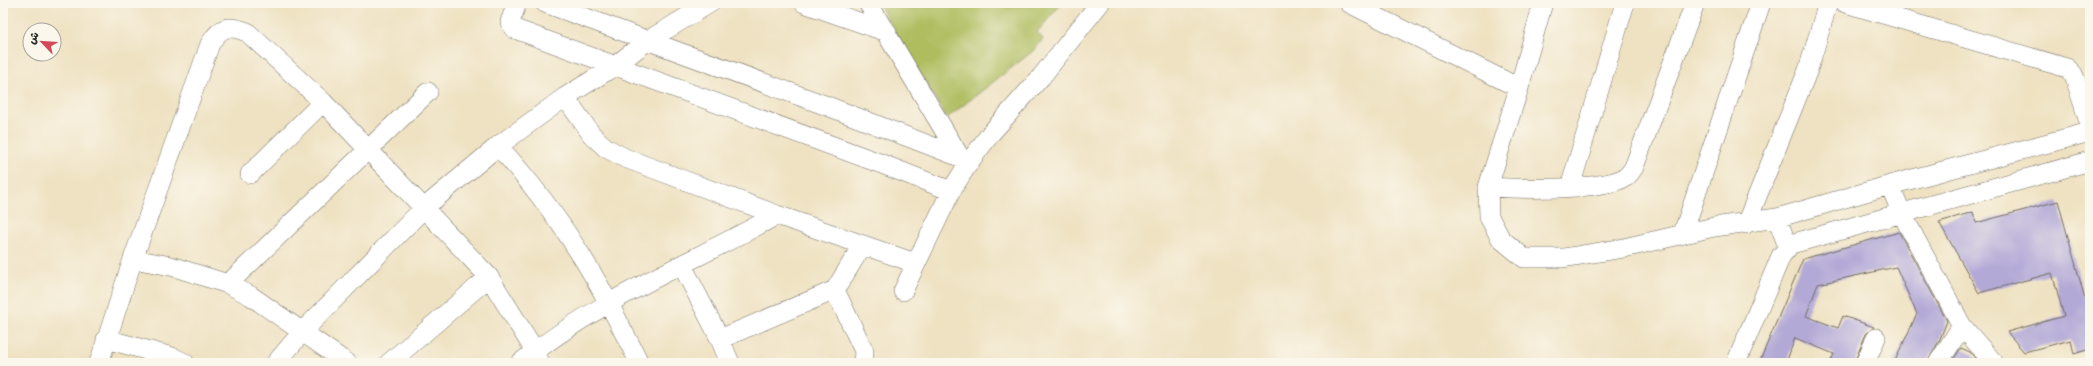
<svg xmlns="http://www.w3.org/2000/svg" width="2093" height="366" font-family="'Patrick Hand','Playpen Sans Arabic',sans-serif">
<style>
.green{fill:#afbd5f;stroke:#6d7445}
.building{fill:#b2a9d7}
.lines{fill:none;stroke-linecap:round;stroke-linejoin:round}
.street-casing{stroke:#706b60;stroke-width:20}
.street{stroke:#fff;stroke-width:19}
</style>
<rect width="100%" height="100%" fill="#fbf7ec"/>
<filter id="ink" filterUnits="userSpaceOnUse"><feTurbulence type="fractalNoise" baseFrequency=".025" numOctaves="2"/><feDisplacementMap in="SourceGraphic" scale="8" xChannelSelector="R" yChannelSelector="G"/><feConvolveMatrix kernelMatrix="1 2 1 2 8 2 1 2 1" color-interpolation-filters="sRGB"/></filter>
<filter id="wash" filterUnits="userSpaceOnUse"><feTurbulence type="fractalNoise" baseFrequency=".012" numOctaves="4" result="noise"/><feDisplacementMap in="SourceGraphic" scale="16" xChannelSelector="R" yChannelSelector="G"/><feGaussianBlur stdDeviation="0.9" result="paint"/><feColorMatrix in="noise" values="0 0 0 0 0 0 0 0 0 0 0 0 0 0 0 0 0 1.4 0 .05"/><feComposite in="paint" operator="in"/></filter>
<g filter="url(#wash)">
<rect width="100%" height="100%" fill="#efe2c2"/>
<path class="green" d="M878,3H1062L1037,32L1043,39L1033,51L947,118Z"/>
<g id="blocks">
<path class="building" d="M2058,201L2090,317V349L2074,354L2071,340L2024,352L2007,332L2064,316L2052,273L1979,293L1939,222L1973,212L1976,223Z
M1899,232L1947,321L1940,339L1927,363H1894L1917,314L1896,267L1818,284L1806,316L1838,328L1843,316L1874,327L1866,334L1854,363H1830L1834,354L1795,338L1786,363H1759L1803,259Z
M1961,348L1970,352L1979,363H1951Z"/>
</g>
</g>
<g filter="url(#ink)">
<use href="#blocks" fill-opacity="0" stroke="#706b60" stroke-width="1"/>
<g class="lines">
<defs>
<path id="street" d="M517,3L510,22L515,29L882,164L951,191
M545,3L830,107L970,161
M804,3L887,32
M868,3L960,157
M1349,3L1519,88
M1543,3L1519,88L1488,187C1517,189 1603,191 1626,177C1629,175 1632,170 1634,167L1695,3
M1845,3L2067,68L2073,74L2076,81L2090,125
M565,97L592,135L606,148L625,158L777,215L915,263
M498,146C546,198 585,256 617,319C624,334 633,348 639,363
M250,174L323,102
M1890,185L1901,212L1962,326L1994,363
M1488,187L1489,217L1501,239L1524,258H1563L1624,248L1714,227L1777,218L1788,247
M1570,187L1625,3
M1777,218L1890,185L2090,132
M1746,224L1808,70L1828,3
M1683,233L1761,3
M133,259L171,266L228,284L251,296L347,363
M682,265L720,339L730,363
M228,284L428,92
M835,290L862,246
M903,291L951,191L970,161L991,133L1041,77L1100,3
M106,339L172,357L185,363
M720,339L835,290L864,351L863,363
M99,363L133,259L210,44C221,26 228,25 247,32L323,102L489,277L535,351L540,363
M276,363L303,331L424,208L498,146L565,97L615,66L647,41L710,3
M389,363L489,277
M520,363C597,300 691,263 777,215
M1736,363L1781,256L1791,244L2090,161
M1865,363L1876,338
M1938,363L1962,326"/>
</defs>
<use href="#street" class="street-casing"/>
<use href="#street" class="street"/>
</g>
</g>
<rect width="2093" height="366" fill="none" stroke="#fbf7ec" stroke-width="16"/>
<g transform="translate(42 42) rotate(295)"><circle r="19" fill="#fbf7ec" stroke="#a8a59f"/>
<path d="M0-3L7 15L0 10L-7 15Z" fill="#d1495b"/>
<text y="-6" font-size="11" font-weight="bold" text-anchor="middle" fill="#2b2b2b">ش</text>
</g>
</svg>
